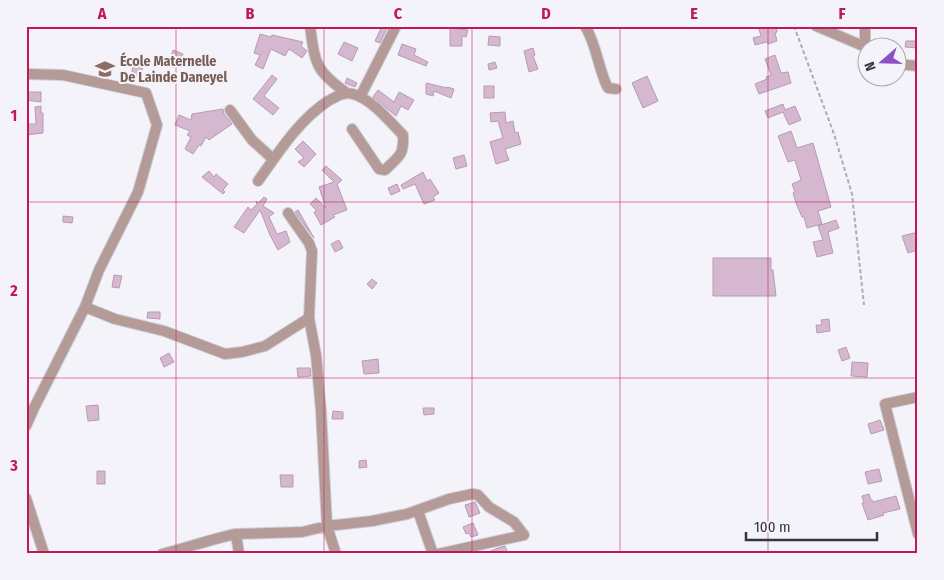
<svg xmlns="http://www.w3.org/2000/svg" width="944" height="580" font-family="'Fira Sans Condensed',sans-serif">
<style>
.building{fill:#d5b8cf;stroke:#b79bb1}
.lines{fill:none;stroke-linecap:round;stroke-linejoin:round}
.minor-casing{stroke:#cecdd5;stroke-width:12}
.path{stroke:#adabb4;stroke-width:2;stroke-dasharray:4 2.5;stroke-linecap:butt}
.minor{stroke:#b59b97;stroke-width:10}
.grid{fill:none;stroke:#c2185b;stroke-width:1;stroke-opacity:0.55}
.labels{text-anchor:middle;stroke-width:4;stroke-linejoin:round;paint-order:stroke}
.education-label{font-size:14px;font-weight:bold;fill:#785e54;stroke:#f4f3fa;text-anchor:start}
.neatline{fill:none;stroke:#c2185b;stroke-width:2}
.grid-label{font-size:16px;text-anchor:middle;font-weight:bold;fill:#c2185b}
</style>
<rect width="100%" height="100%" fill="#f4f3fa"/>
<path class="building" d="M382,26H388L380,43L375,41Z
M758,26H776L777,32L775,33L777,41L768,44L767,42L755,45L753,38L761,36Z
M450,28L468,30L466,37L462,36V46H450Z
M260,34L271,37L272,35L303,42L301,46L307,51L302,58L289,49L285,56L271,49L263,69L255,65L260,55L254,53Z
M489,36L500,37V46L488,45Z
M906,41H918V48L905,47Z
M344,42L358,48L352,61L338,54Z
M402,44L416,49L414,55L428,62L426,66L398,55Z
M533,48L535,55L533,56L538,69L529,72L524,51Z
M173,50L183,54L178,67L169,64Z
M775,55L781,73L788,72L791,83L759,94L755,84L767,79L766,77L771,75L765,59Z
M495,62L497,68L489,70L488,64Z
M134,63L143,66L140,77L131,75Z
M272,75L277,79L264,96L279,108L273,115L253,99Z
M647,76L658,101L643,108L632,83Z
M347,78L357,83L355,87L345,83Z
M426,83L447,88V87L454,89L451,98L434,91L433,96L426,94Z
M484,86H494V98H484Z
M378,90L394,102L399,92L414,100L408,110L401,106L396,116L373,97Z
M27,92H41V102L26,100Z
M783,104L785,110L795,106L801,120L789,125L783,112L768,118L765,111Z
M41,106V113H43V133L26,135V124H36L35,107Z
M223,109L224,114L232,124L209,140L206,137L201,146L199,145L193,154L185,149L191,137L187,135L190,131L175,125L179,115L191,120L192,114Z
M505,112L506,123L513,121L515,133L518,132L521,144L505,149L509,160L496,164L490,142L503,138L498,121L491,122L490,113Z
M791,131L797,148L813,143L831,207L818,211L822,224L807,228L804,217H802L796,203L793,193L795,192L792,184L801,180L795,160L788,162L778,136Z
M303,141L316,154L304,167L298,162L304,158L295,149Z
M464,155L467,166L456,169L453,158Z
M326,166L342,180L337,184L347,210L333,215L335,217L321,225L314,212L317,211L310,204L316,198L326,208L319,187L334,182L322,170Z
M209,171L214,177L216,174L228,184L223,190L225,192L223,194L202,177Z
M423,172L427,181L430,179L439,193L433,197L435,200L424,204L415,184L403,189L401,185Z
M397,184L400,191L391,195L388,188Z
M264,197L267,199L263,206L274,213L269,217L277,234L286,231L290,242L278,250L270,235L260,210L244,233L234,227L248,207L251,210L257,204L256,201L258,203Z
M298,210L314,238L295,212Z
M63,216L73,217L72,223L63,222Z
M836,220L839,228L828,232L833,253L817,257L813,242L823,240L818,226Z
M918,232V250L908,253L902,236Z
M339,240L343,248L335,252L331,244Z
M713,258H771V270H773L776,296H713Z
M114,275L122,276L119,288L112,287Z
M372,279L377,283L372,289L367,284Z
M148,312H160V319L147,318Z
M829,319L830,331L817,333L816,325H822L821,320Z
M846,347L850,358L842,361L838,350Z
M169,353L174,362L164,367L160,358Z
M378,359L379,373L364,374L362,361Z
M852,362L868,363L867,377L851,376Z
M297,368H310L311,376L298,377Z
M98,405L99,420L88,421L86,406Z
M423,408H434V414L424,415Z
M333,411L343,412V419H332Z
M880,420L884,430L871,434L868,424Z
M366,460L367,467L359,468V461Z
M879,469L882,481L868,484L865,472Z
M97,471H105V484H97Z
M280,475H293V487H281Z
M869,494L871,500H872L873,502L896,496L900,509L883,513L884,515L868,520L862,503H864L862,496Z
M475,502L480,513L469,517L465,505Z
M473,523L478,535L471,537L469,533L466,534L463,527Z
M505,546L508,554H484L498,548Z"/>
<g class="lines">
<defs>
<path id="minor" d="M310,26C315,63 315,71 347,93
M585,26C597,45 598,69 608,88L616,89
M816,26L868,48
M865,26V45
M896,64L918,66
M26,74L63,75L146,93L157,125L138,192L99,270L85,307L34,408L26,426
M360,97L396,26
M230,110L252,140L273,159
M258,181C279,152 298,121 328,101C336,97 344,91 353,94C373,100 388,120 403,135C404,156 399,156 385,170L379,169L352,129
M288,213L309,243L312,251L309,318L316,355L321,411L327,526L336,554
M85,307L115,319L164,331L225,354L242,352L265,346L309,318
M918,397L885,404L918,534
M26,498L44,554
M418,511L433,554
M162,554C187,548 211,539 236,534
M239,554L236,534L302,532L327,526L372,521L407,514L449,499L472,494L478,495L489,507L514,522L524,535L438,554"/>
</defs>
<use href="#minor" class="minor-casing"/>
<path class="path" d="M794,26L834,134L852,194L864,305"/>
<use href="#minor" class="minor"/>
</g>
<path class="grid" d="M176,26V554M324,26V554M472,26V554M620,26V554M768,26V554M26,202H918M26,378H918"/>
<defs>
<symbol id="school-bare" viewBox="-9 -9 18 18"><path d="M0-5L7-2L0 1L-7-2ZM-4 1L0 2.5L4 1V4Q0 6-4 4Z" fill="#8d6e63" stroke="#f4f3fa" stroke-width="2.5" paint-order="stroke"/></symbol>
</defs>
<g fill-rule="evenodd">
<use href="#school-bare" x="91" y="55" width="28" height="28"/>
</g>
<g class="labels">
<g class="education-label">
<text x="120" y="66">École Maternelle<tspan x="120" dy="16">De Lainde Daneyel</tspan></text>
</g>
</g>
<rect width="944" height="580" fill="none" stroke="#f4f3fa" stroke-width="55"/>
<g transform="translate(882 62) rotate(250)"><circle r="24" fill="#f4f3fa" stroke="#a8a7b0"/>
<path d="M0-4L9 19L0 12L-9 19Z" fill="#8c50c6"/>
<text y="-8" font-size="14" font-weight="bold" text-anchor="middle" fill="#373441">N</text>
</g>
<path d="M746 532v8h131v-8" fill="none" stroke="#373441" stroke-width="2.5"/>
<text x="754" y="532" font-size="15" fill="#373441" stroke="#f4f3fa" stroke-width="4" paint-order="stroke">100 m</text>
<rect x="28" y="28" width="888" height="524" class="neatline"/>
<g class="grid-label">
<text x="102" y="19">A</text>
<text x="250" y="19">B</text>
<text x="398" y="19">C</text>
<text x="546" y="19">D</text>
<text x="694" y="19">E</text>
<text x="842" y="19">F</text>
<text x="14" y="121">1</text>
<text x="14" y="296">2</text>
<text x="14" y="471">3</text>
</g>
</svg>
